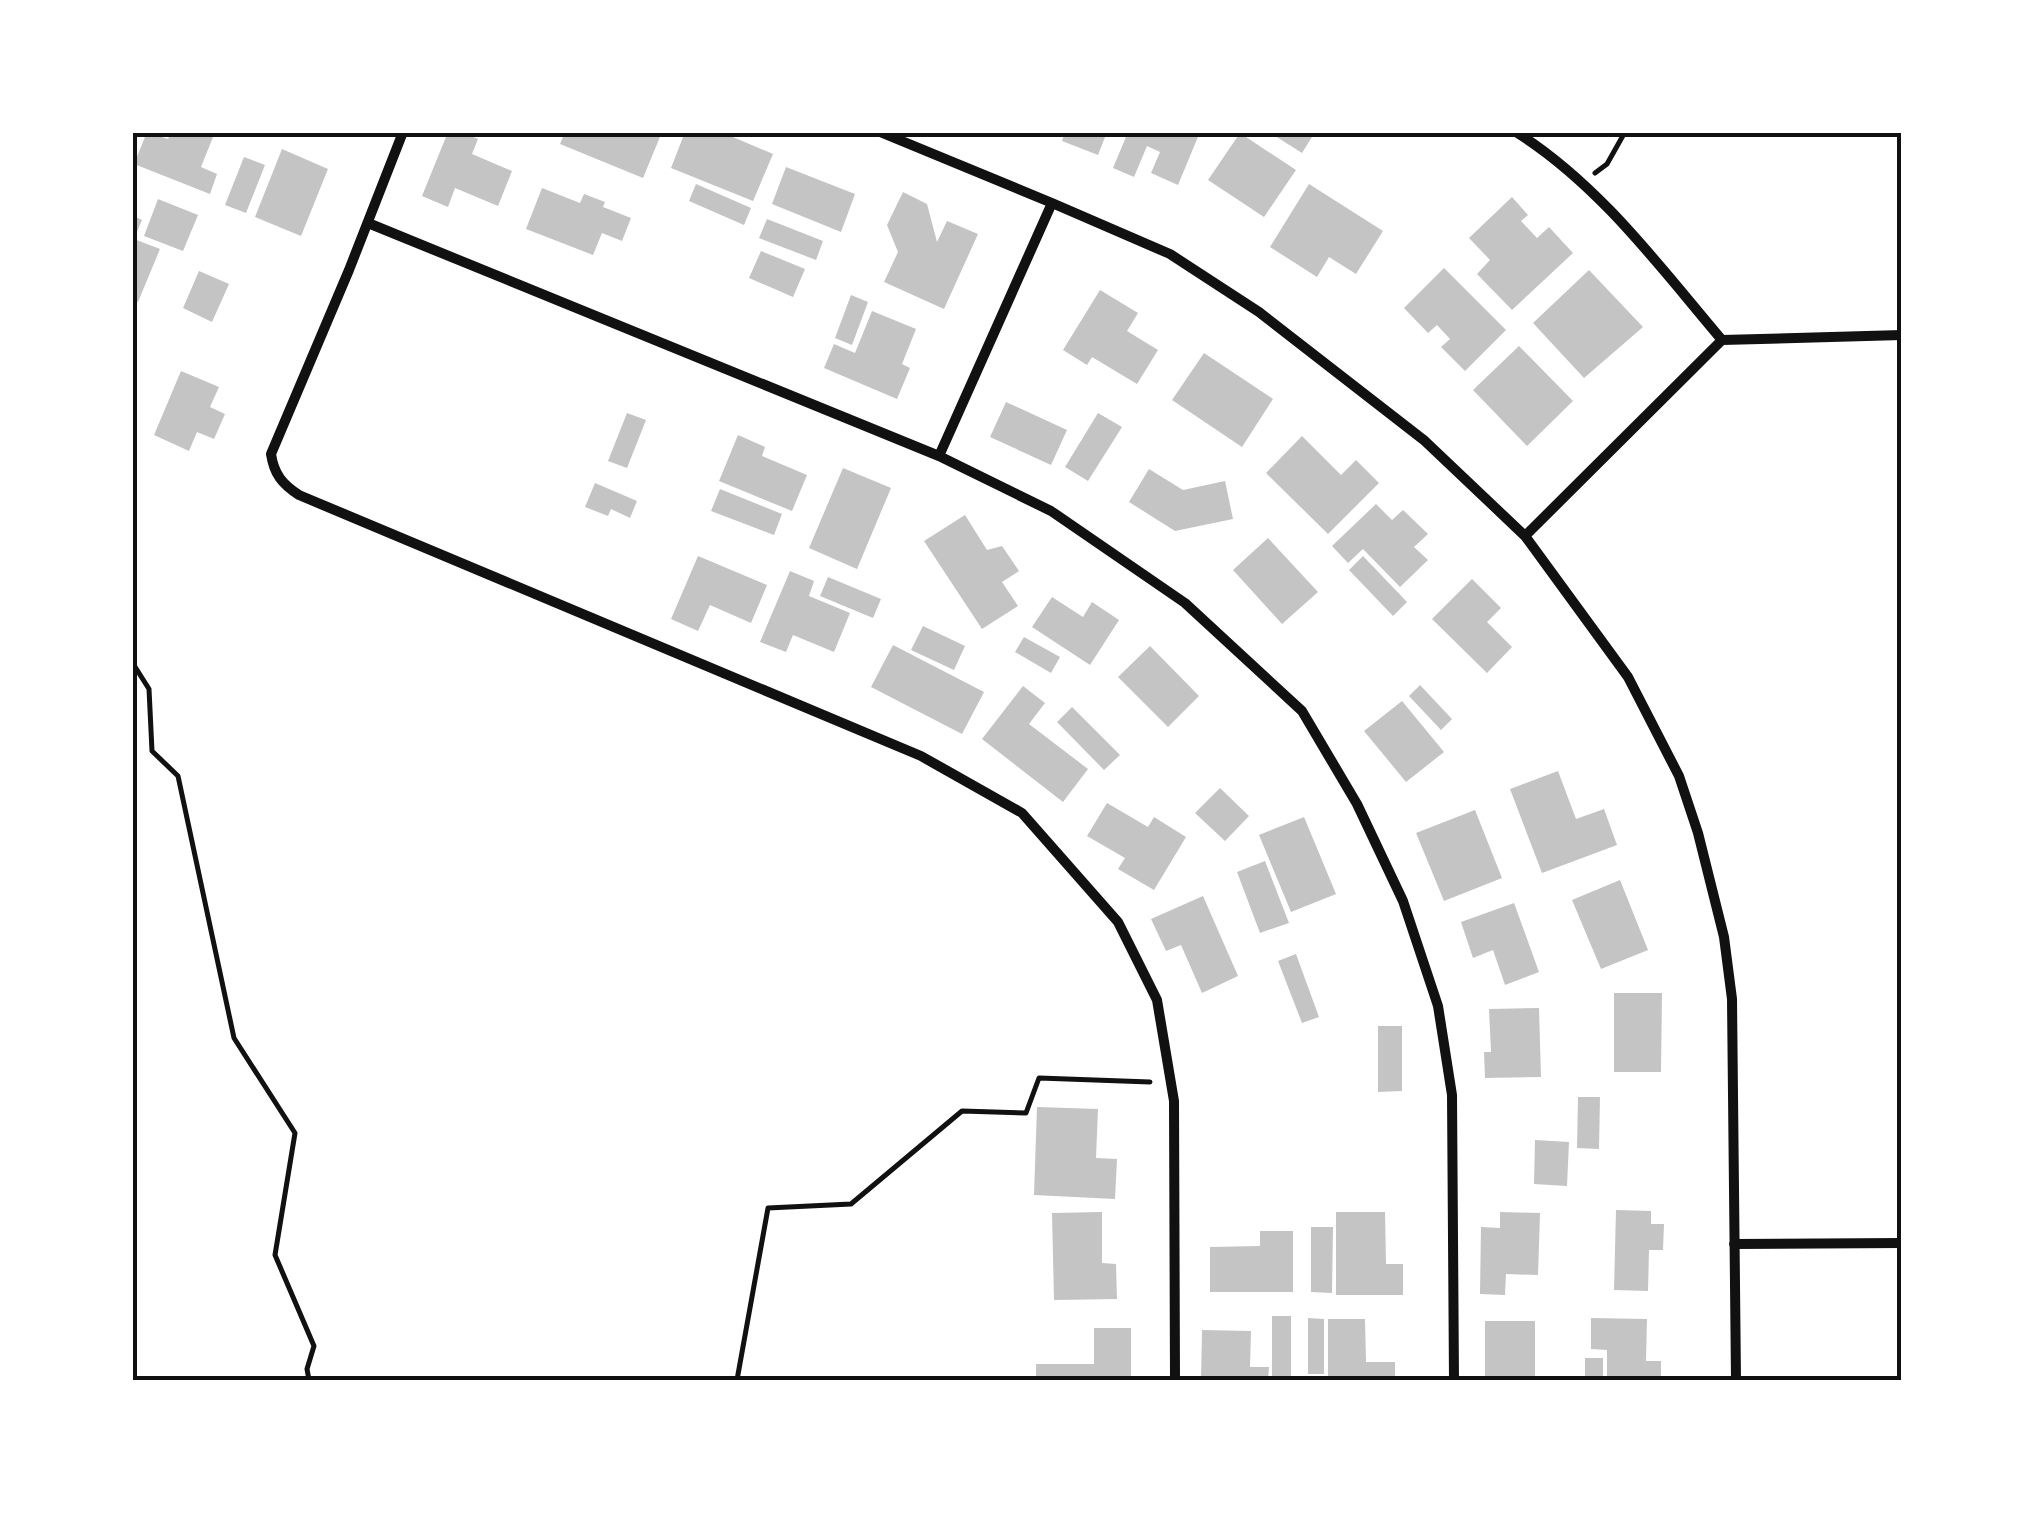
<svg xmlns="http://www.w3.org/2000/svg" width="2034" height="1513" font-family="'DejaVu Sans',sans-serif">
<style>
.building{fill:#c4c4c4}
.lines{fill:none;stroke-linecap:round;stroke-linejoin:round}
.path{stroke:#111;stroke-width:5}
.minor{stroke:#111;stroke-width:10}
.neatline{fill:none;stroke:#111;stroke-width:4}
</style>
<rect width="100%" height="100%" fill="#fff"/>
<path class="building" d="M147,132L168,139L171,132H215L201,167L217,174L210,194L134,164Z
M448,132H462L478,139L472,154L512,171L498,206L455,188L448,207L422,196Z
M565,132H662L643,178L560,144Z
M685,132H721L773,154L753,201L671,168Z
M1065,132H1107L1098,155L1062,141Z
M1128,132H1200L1178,185L1151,173L1160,152L1147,146L1134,177L1113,168Z
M1269,132H1315L1302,153Z
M1240,133L1296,170L1264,217L1208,180Z
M282,149L328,169L301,236L255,217Z
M244,157L265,165L246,213L225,205Z
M786,167L855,194L841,232L772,204Z
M696,184L751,208L744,225L689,201Z
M1309,184L1383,231L1356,274L1329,257L1317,277L1270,247Z
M542,188L580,203L584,194L605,202L603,207L631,218L622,241L602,233L593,255L526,229Z
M903,192L927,204L937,242L947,221L978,234L944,309L884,282L898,252L887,225Z
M1512,197L1528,215L1521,221L1537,238L1549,227L1573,253L1512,310L1477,274L1490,260L1469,238Z
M158,199L198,215L183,251L144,236Z
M132,215L142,220L134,239L160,249L138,302L132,300Z
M767,219L823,241L816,260L759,238Z
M761,251L805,269L793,297L749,278Z
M1444,268L1506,330L1465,371L1441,347L1450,339L1437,325L1428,333L1404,308Z
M1589,270L1643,327L1584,378L1533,323Z
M199,271L229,284L212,322L183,308Z
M1100,290L1138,313L1127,331L1158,350L1137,384L1092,357L1087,365L1063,350Z
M851,295L868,302L852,345L835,338Z
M872,311L916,329L902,364L910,368L897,399L824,368L834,344L855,353Z
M1519,346L1573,401L1527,446L1473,390Z
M1204,353L1273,399L1242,447L1172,400Z
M181,371L219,387L210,407L225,414L214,439L197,432L189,451L154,435Z
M1006,402L1067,430L1051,465L990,437Z
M627,413L646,420L627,468L608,461Z
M1098,413L1122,427L1088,481L1065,467Z
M738,435L765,447L762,456L807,475L792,511L719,481Z
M1302,436L1341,475L1356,460L1379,483L1328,534L1266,473Z
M843,468L891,488L857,569L809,548Z
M1149,469L1183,490L1225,481L1233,519L1175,531L1129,502Z
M595,483L637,501L630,518L611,509L608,516L585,507Z
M720,489L782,514L774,535L711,511Z
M1376,504L1392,520L1403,510L1428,534L1414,547L1428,560L1400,587L1363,549L1348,563L1332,546Z
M965,515L987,550L1002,546L1019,571L1002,582L1018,606L982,629L924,541Z
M1268,538L1318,592L1282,624L1233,570Z
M698,556L767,585L751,623L710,605L698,631L671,619Z
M1363,556L1407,602L1393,616L1349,570Z
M790,571L814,581L809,596L850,613L834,652L793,635L786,652L760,642Z
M828,577L881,599L873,618L820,596Z
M1472,579L1501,608L1487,622L1512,647L1487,673L1432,619Z
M1052,597L1083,617L1092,602L1119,620L1090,665L1032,627Z
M923,626L965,646L954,670L911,650Z
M1024,637L1060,657L1051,673L1015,652Z
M893,645L984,692L962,734L871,687Z
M1150,646L1199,696L1168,727L1118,677Z
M1420,685L1452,719L1441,730L1409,696Z
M1023,686L1045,703L1029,724L1088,769L1063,802L982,739Z
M1402,701L1444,752L1406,782L1364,731Z
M1072,707L1120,755L1104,770L1057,722Z
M1558,771L1576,819L1604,809L1617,845L1542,873L1510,789Z
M1220,788L1249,816L1225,841L1195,813Z
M1107,803L1148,827L1154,817L1186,837L1154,890L1118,869L1125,858L1087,836Z
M1475,810L1502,878L1444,901L1416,833Z
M1304,817L1336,894L1291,912L1259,835Z
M1265,861L1289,923L1260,933L1237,872Z
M1620,880L1648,950L1601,969L1572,900Z
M1203,896L1238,976L1202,993L1181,945L1166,951L1151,919Z
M1514,903L1539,972L1505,985L1493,950L1473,958L1461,922Z
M1296,954L1319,1017L1302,1023L1278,961Z
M1614,993H1662L1661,1072H1614Z
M1539,1008L1541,1077L1485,1078L1484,1052H1491L1489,1009Z
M1378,1026H1402V1091L1378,1092Z
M1578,1097H1600L1599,1149L1577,1148Z
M1037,1107L1098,1109L1096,1158L1117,1159L1115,1199L1034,1195Z
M1535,1140L1569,1142L1567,1186L1534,1184Z
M1616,1210L1651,1211V1224H1664L1663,1250H1649L1648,1291L1614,1290Z
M1102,1212V1263L1116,1264L1117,1299L1054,1300L1052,1213Z
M1336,1212H1385L1386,1264H1403V1295H1336Z
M1500,1212L1540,1213L1538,1275L1506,1274L1505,1295L1480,1294L1481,1227L1500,1228Z
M1311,1227H1333L1332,1293L1311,1292Z
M1260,1231H1293V1292H1210V1247L1260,1246Z
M1272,1316H1291V1380L1272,1379Z
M1308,1318L1324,1319V1374H1308Z
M1591,1318L1647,1319L1646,1361H1661V1380H1607V1350L1591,1349Z
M1328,1319H1365L1366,1362H1395V1380H1328Z
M1485,1321H1535V1380H1485Z
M1094,1328H1131V1380H1036V1364H1094Z
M1202,1330L1251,1331L1250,1367H1269L1268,1380H1201Z
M1585,1358H1603V1380H1585Z"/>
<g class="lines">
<path class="path" d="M1595,173L1607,164L1625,132
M132,662L149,689L152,751L178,776L234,1038L295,1133L275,1255L314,1346L307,1369L309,1380
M737,1380L768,1208L851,1204L962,1111L1026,1113L1039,1078L1150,1082"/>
<path class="minor" d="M403,132L349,270L271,454C274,474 282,484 299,495L921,756L1022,813L1118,922L1157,1000L1174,1101L1175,1380
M880,132L1052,203L939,456
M1516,132C1599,184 1660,267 1722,340
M1052,203L1170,254L1259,312L1425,441L1525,536L1628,677L1679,776L1698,833L1724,937L1732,999L1736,1380
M368,223L939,456L1051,511L1185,603L1302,711L1357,804L1403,901L1438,1006L1452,1095L1454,1380
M1525,536L1722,340L1902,335
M1734,1244L1902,1243"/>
</g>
<rect width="2034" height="1513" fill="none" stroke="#ffffff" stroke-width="270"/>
<rect x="135" y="135" width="1764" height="1243" class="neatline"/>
</svg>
